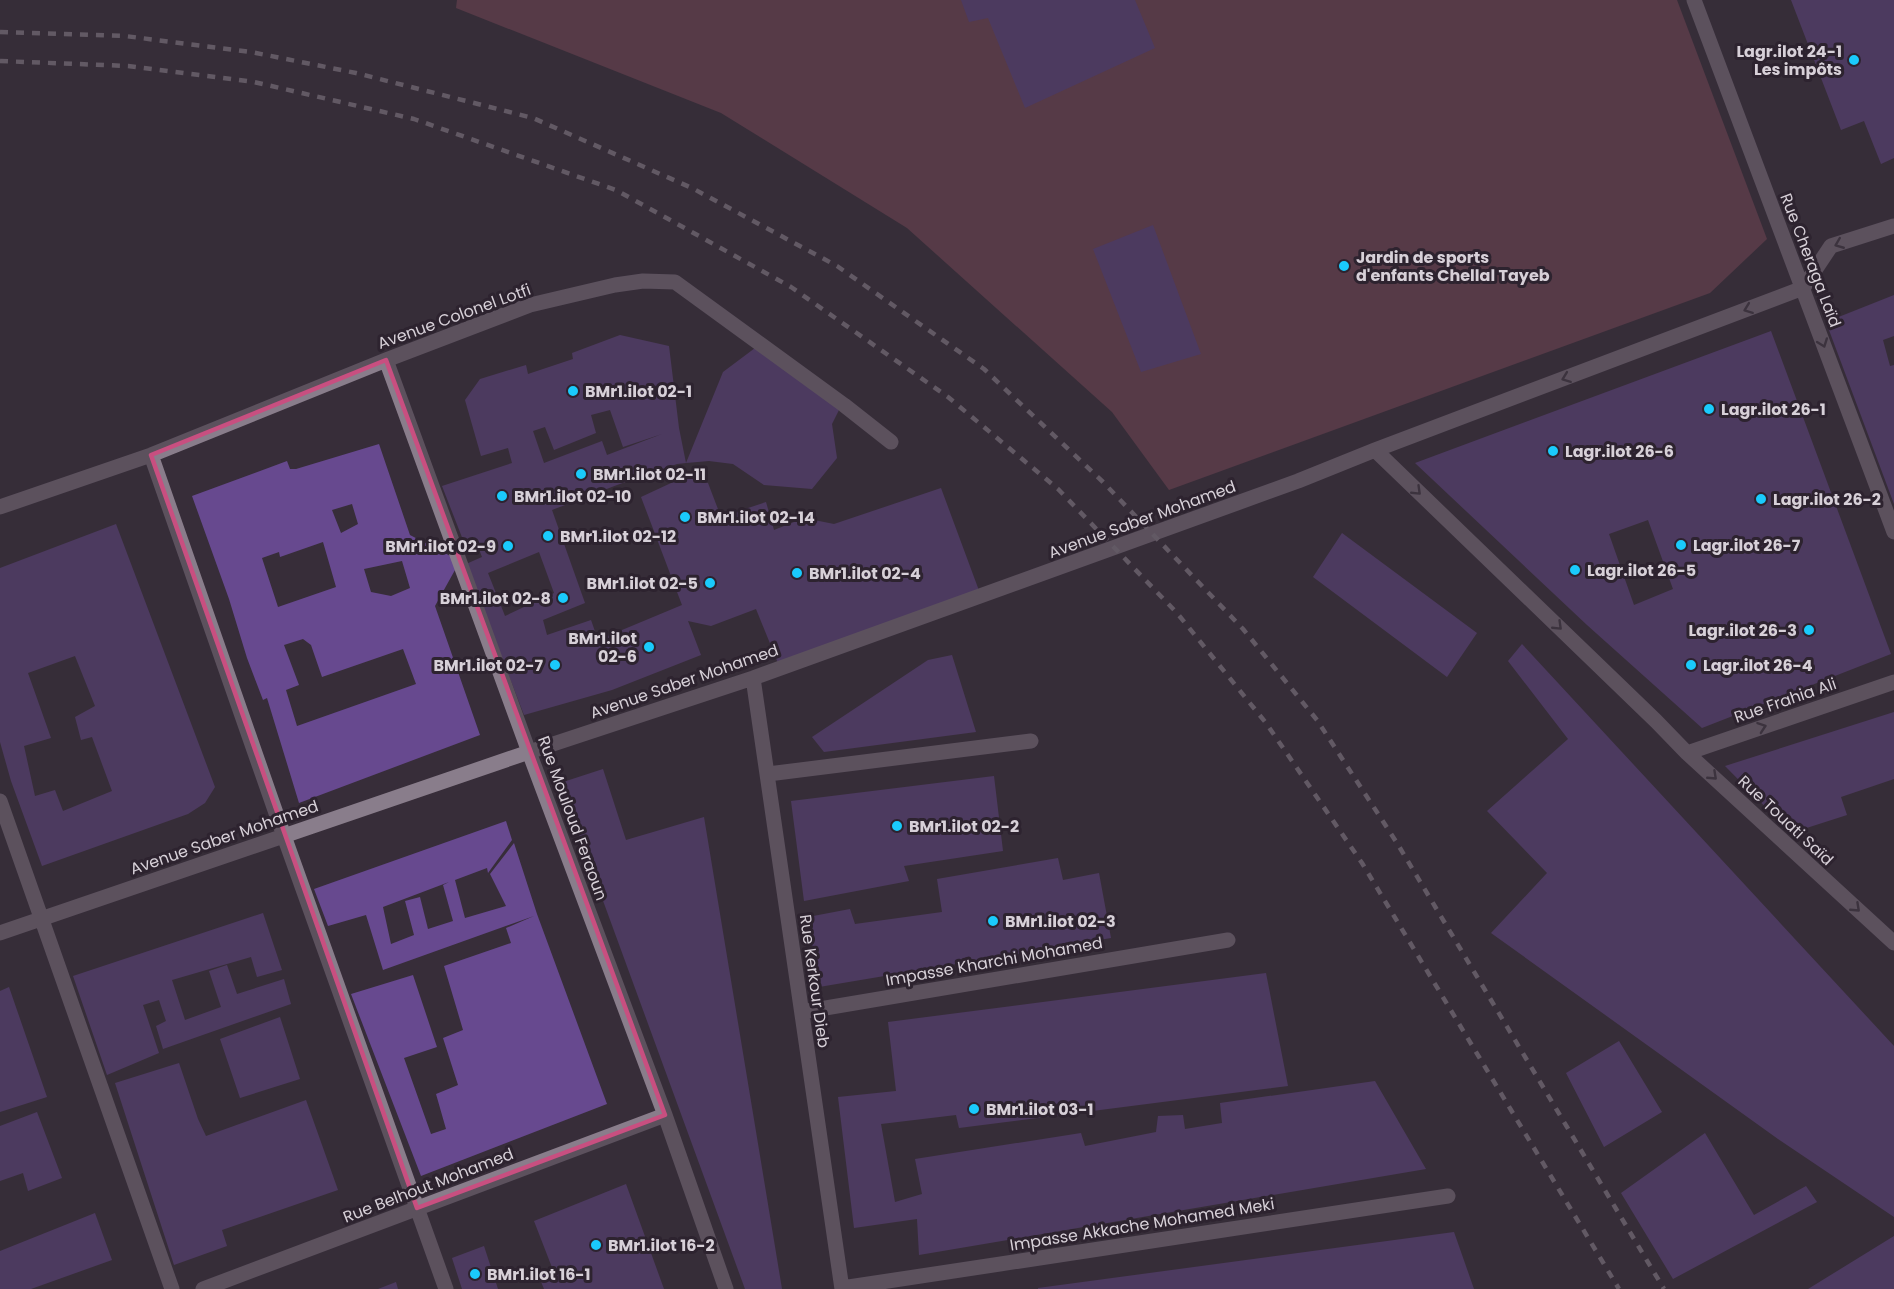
<svg xmlns="http://www.w3.org/2000/svg" width="1894" height="1289" font-family="Poppins,sans-serif">
<style>
.green{fill:#7c4959}
.building{fill:#67498f;fill-rule:evenodd}
.lines{fill:none;stroke-linecap:round;stroke-linejoin:round}
.minor{stroke:#897d8b;stroke-width:15}
.rail{stroke:#978f99;stroke-width:4.5;stroke-dasharray:8 8;stroke-linecap:butt}
.oneway{stroke:#443a46}
.marked{fill:none;stroke:#c84f80;stroke-width:4.5;stroke-linejoin:round}
.poi-dot{fill:#1acafc;stroke:#2d232f;stroke-width:2}
.labels{text-anchor:middle;stroke-width:6;stroke-linejoin:round;paint-order:stroke}
.poi-label{font-size:16px;font-weight:bold;fill:#d7d0d8;stroke:#2d232f;text-anchor:start}
.street-label{font-size:16px;fill:#d7d0d8;stroke:#2d232f}
</style>
<rect width="100%" height="100%" fill="#372d39"/>
<path class="green" d="M457,0H1677L1767,239L1710,293L1169,490L1112,412L907,228L721,113L456,8Z"/>
<path class="building" d="M961,0H1135L1155,48L1025,108L988,18L969,22Z
M1791,0H1894V158L1881,164L1864,121L1841,130Z
M1153,225L1201,354L1141,372L1093,249Z
M1894,295V336L1883,340L1890,366L1894,365V504L1826,322Z
M1771,331L1891,654L1702,728L1587,625L1415,463ZM1648,520L1673,589L1634,605L1609,534Z
M620,335L669,346L679,428L686,463L677,464L617,485L552,510L585,603L543,620L547,635L591,620L598,640L682,605L641,497L684,477L708,483L721,517L766,502L774,530L804,518L834,524L941,488L981,596L780,668L756,609L711,626L688,621L701,655L612,690L524,715L466,564L482,557L476,541L465,545L442,486L512,463L508,448L481,456L465,400L480,379L526,365L528,374L573,359L572,353ZM610,410L623,447L662,434L607,455L602,441L544,463L533,431L545,427L554,450L596,433L591,415ZM539,552L554,593L505,616L488,573Z
M759,345L840,408L832,424L837,458L812,489L764,485L733,464L709,461L686,463L723,372Z
M379,444L410,535L460,561L435,606L480,735L299,803L267,698L263,700L247,658L229,599L192,496L287,461L290,469H296ZM352,504L358,524L341,533L332,510ZM323,542L336,587L278,607L262,558L279,552L280,557ZM402,561L410,588L391,596L371,592L364,569ZM303,639L311,645L322,677L403,649L416,684L297,726L286,690L299,685L284,645Z
M116,524L215,787L205,803L188,814L42,866L11,781L0,742V568ZM75,656L95,706L75,717L81,740L92,737L112,791L63,811L55,790L35,796L24,746L51,738L28,673Z
M1342,533L1477,633L1447,677L1313,577Z
M1522,644L1894,1046V1217L1778,1139L1491,933L1547,873L1487,811L1568,739L1508,661Z
M952,655L976,732L824,752L812,737L928,660Z
M1894,712V779L1841,797L1847,815L1791,833L1725,766Z
M603,769L626,840L704,817L782,1289H745L560,783Z
M994,776L1003,851L904,866L909,881L804,901L791,801Z
M506,821L512,840L488,873L487,868L455,880L465,918L506,906L490,874L514,843L537,914L607,1104L421,1176L351,994L413,975L437,1047L404,1058L431,1134L446,1129L436,1094L458,1085L443,1038L463,1030L444,966L511,943L506,928L534,916L383,970L366,915L328,926L314,889ZM449,882L443,885L453,921L428,929L420,897L405,901L414,935L391,944L383,907Z
M1058,858L1063,880L1099,873L1111,938L819,987L808,917L850,909L855,924L942,912L937,879Z
M263,913L282,970L257,977L251,957L172,980L185,1020L221,1007L209,971L227,965L237,994L284,979L291,1004L163,1049L156,1026L166,1021L159,1000L143,1005L159,1053L107,1075L73,976Z
M1266,973L1288,1086L959,1128L956,1115L881,1124L895,1202L922,1194L915,1159L1081,1133L1085,1146L1156,1132L1158,1116L1183,1115L1185,1129L1222,1123L1220,1103L1375,1081L1426,1169L919,1255L917,1219L854,1228L838,1097L896,1091L888,1022Z
M9,987L47,1097L0,1112V991Z
M280,1017L300,1079L240,1098L220,1039Z
M1619,1041L1662,1112L1604,1147L1566,1073Z
M179,1063L198,1119L206,1136L306,1100L338,1190L222,1230L227,1246L174,1265L115,1083Z
M37,1112L62,1178L28,1191L23,1173L0,1181V1126Z
M1705,1133L1754,1215L1806,1186L1817,1202L1673,1279L1621,1193Z
M626,1184L664,1289H544L538,1274L553,1270L534,1221Z
M95,1213L112,1260L31,1289H0V1251Z
M1454,1232L1474,1289H1038V1288Z
M1894,1236V1289H1808Z
M484,1246L498,1289H462L452,1258Z
M396,1282L398,1289H378Z"/>
<g class="lines">
<path class="minor" d="M1694,0L1894,532
M386,360L529,752L665,1115L726,1289
M1375,450L1656,721L1687,753L1894,943
M151,455L284,836L446,1289
M0,507L151,455L386,360L530,305L615,285L643,281L675,282L844,405L891,442
M753,678L842,1289
M1687,753L1894,682
M768,774L1031,741
M0,801L172,1289
M0,933L529,752L753,678L1298,481L1375,450L1803,288L1831,246L1894,226
M802,1012L1228,940
M842,1288L1448,1196
M203,1289L665,1115"/>
<path class="rail" d="M0,32L125,36L251,52L356,73L533,118L692,188L837,266L984,369L1103,482L1243,629L1317,720L1397,843L1664,1289
M0,61L128,66L254,82L414,119L616,190L791,287L948,397L1058,489L1177,613L1266,723L1362,863L1619,1289"/>
</g>
<defs><path id="oneway-chevron" d="M-2-3.5L2.5 0L-2 3.5" fill="none" stroke-width="1.6" stroke-linecap="round" stroke-linejoin="round" transform="scale(1.5)"/></defs>
<g class="oneway">
<use href="#oneway-chevron" transform="translate(1839 244) rotate(158)"/>
<use href="#oneway-chevron" transform="translate(1748 309) rotate(159)"/>
<use href="#oneway-chevron" transform="translate(1823 343) rotate(70)"/>
<use href="#oneway-chevron" transform="translate(1566 378) rotate(159)"/>
<use href="#oneway-chevron" transform="translate(1417 491) rotate(44)"/>
<use href="#oneway-chevron" transform="translate(1558 626) rotate(44)"/>
<use href="#oneway-chevron" transform="translate(1762 727) rotate(-19)"/>
<use href="#oneway-chevron" transform="translate(1713 776) rotate(43)"/>
<use href="#oneway-chevron" transform="translate(1856 908) rotate(43)"/>
</g>
<path d="M0 0H1894V1289H0ZM386,360L665,1115L417,1208L151,455Z" fill="#372d39" fill-opacity=".55" fill-rule="evenodd"/>
<path class="marked" d="M386,360L665,1115L417,1208L151,455Z"/>
<g class="poi-dot">
<circle cx="1854" cy="60" r="6"/>
<circle cx="1344" cy="266" r="6"/>
<circle cx="573" cy="391" r="6"/>
<circle cx="1709" cy="409" r="6"/>
<circle cx="1553" cy="451" r="6"/>
<circle cx="581" cy="474" r="6"/>
<circle cx="502" cy="496" r="6"/>
<circle cx="1761" cy="499" r="6"/>
<circle cx="685" cy="517" r="6"/>
<circle cx="548" cy="536" r="6"/>
<circle cx="1681" cy="545" r="6"/>
<circle cx="508" cy="546" r="6"/>
<circle cx="1575" cy="570" r="6"/>
<circle cx="797" cy="573" r="6"/>
<circle cx="710" cy="583" r="6"/>
<circle cx="563" cy="598" r="6"/>
<circle cx="1809" cy="630" r="6"/>
<circle cx="649" cy="647" r="6"/>
<circle cx="555" cy="665" r="6"/>
<circle cx="1691" cy="665" r="6"/>
<circle cx="897" cy="826" r="6"/>
<circle cx="993" cy="921" r="6"/>
<circle cx="974" cy="1109" r="6"/>
<circle cx="596" cy="1245" r="6"/>
<circle cx="475" cy="1274" r="6"/>
</g>
<g class="labels">
<g class="poi-label">
<text x="1842" y="57" text-anchor="end">Lagr.ilot 24-1<tspan x="1842" dy="18">Les impôts</tspan></text>
<text x="1356" y="263">Jardin de sports<tspan x="1356" dy="18">d'enfants Chellal Tayeb</tspan></text>
<text x="585" y="397">BMr1.ilot 02-1</text>
<text x="1721" y="415">Lagr.ilot 26-1</text>
<text x="1565" y="457">Lagr.ilot 26-6</text>
<text x="593" y="480">BMr1.ilot 02-11</text>
<text x="514" y="502">BMr1.ilot 02-10</text>
<text x="1773" y="505">Lagr.ilot 26-2</text>
<text x="697" y="523">BMr1.ilot 02-14</text>
<text x="560" y="542">BMr1.ilot 02-12</text>
<text x="1693" y="551">Lagr.ilot 26-7</text>
<text x="496" y="552" text-anchor="end">BMr1.ilot 02-9</text>
<text x="1587" y="576">Lagr.ilot 26-5</text>
<text x="809" y="579">BMr1.ilot 02-4</text>
<text x="698" y="589" text-anchor="end">BMr1.ilot 02-5</text>
<text x="551" y="604" text-anchor="end">BMr1.ilot 02-8</text>
<text x="1797" y="636" text-anchor="end">Lagr.ilot 26-3</text>
<text x="637" y="644" text-anchor="end">BMr1.ilot<tspan x="637" dy="18">02-6</tspan></text>
<text x="543" y="671" text-anchor="end">BMr1.ilot 02-7</text>
<text x="1703" y="671">Lagr.ilot 26-4</text>
<text x="909" y="832">BMr1.ilot 02-2</text>
<text x="1005" y="927">BMr1.ilot 02-3</text>
<text x="986" y="1115">BMr1.ilot 03-1</text>
<text x="608" y="1251">BMr1.ilot 16-2</text>
<text x="487" y="1280">BMr1.ilot 16-1</text>
</g>
<g class="street-label">
<text transform="translate(1811 260) rotate(69)" y="6">Rue Cheraga Laïd</text>
<text transform="translate(454 316) rotate(-20)" y="6">Avenue Colonel Lotfi</text>
<text transform="translate(1142 519) rotate(-20)" y="6">Avenue Saber Mohamed</text>
<text transform="translate(684 681) rotate(-19)" y="6">Avenue Saber Mohamed</text>
<text transform="translate(1785 700) rotate(-19)" y="6">Rue Frahia Ali</text>
<text transform="translate(573 818) rotate(70)" y="6">Rue Mouloud Feraoun</text>
<text transform="translate(1786 820) rotate(43)" y="6">Rue Touati Saïd</text>
<text transform="translate(224 837) rotate(-19)" y="6">Avenue Saber Mohamed</text>
<text transform="translate(994 961) rotate(-10)" y="6">Impasse Kharchi Mohamed</text>
<text transform="translate(815 981) rotate(82)" y="6">Rue Kerkour Dieb</text>
<text transform="translate(428 1185) rotate(-21)" y="6">Rue Belhout Mohamed</text>
<text transform="translate(1142 1224) rotate(-9)" y="6">Impasse Akkache Mohamed Meki</text>
</g>
</g>
</svg>
